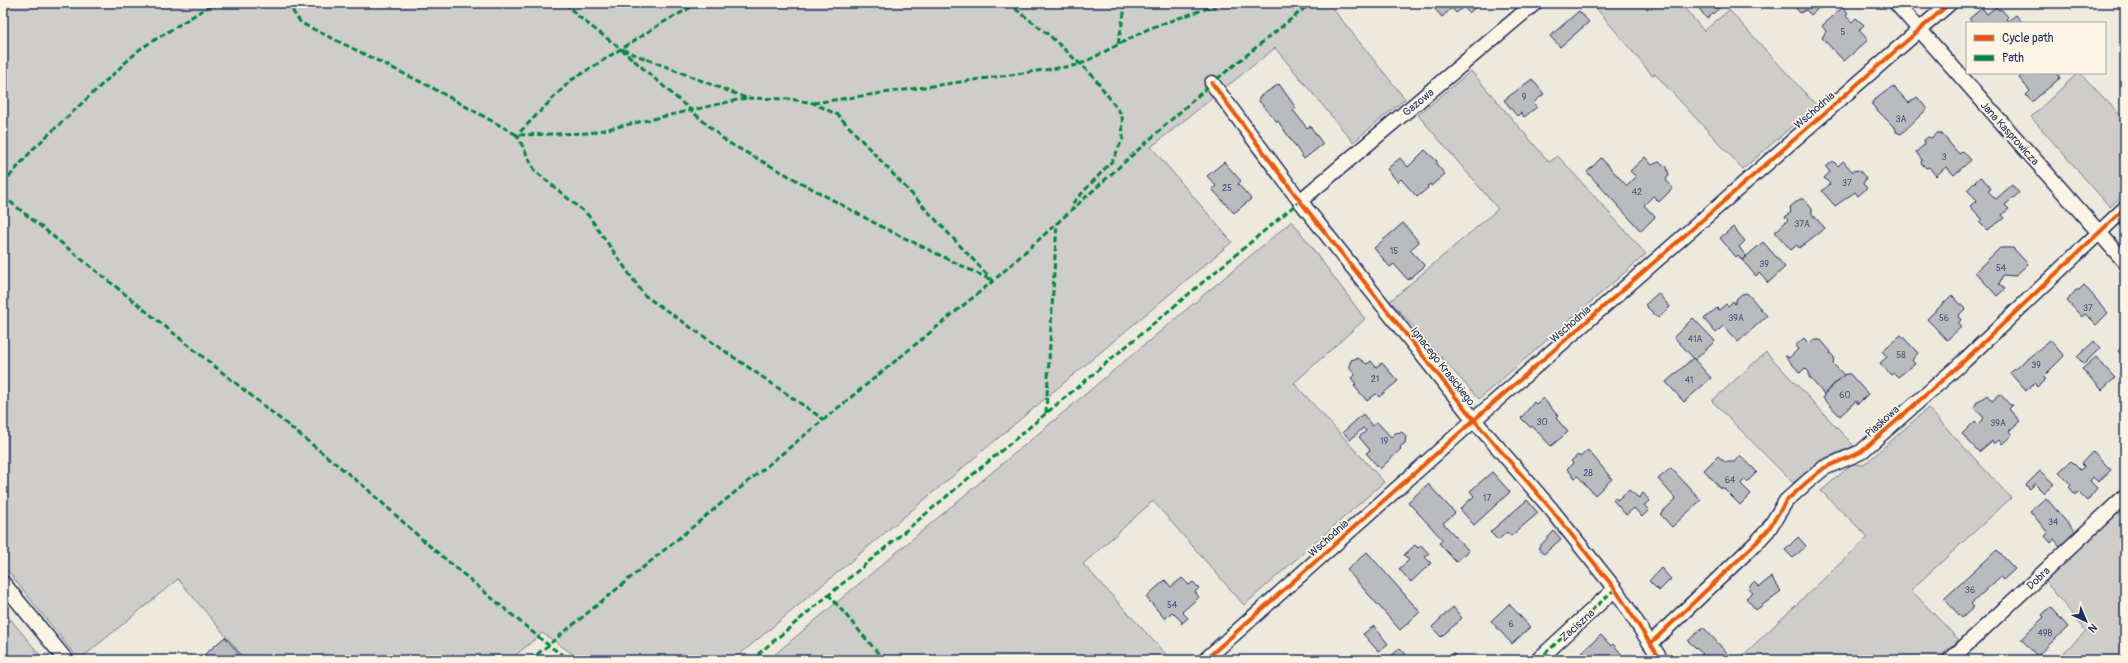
<svg xmlns="http://www.w3.org/2000/svg" width="2128" height="663" font-family="Pangolin,sans-serif">
<style>
.green{fill:#cfcdca;stroke:#757e94}
.building{fill:#babbbe;stroke:#1b2f5e}
.lines{fill:none;stroke-linecap:round;stroke-linejoin:round}
.minor-casing{stroke:#1b2f5e;stroke-width:17}
.minor{stroke:#fcf5e5;stroke-width:14}
.quiet{stroke:#00873e;stroke-width:3;stroke-dasharray:6 3;stroke-linecap:butt}
.cycleway-casing{stroke:#fcf5e5;stroke-width:6}
.cycleway{stroke:#e8590c;stroke-width:4}
.labels{text-anchor:middle;stroke-width:3.5;stroke-linejoin:round;paint-order:stroke}
.number-label{font-size:9px;fill:#435276}
.street-label{font-size:11px;fill:#1b2f5e;stroke:#fcf5e5}
</style>
<rect width="100%" height="100%" fill="#eee9dd"/>
<filter id="ink" filterUnits="userSpaceOnUse"><feTurbulence type="fractalNoise" baseFrequency=".025" numOctaves="2"/><feDisplacementMap in="SourceGraphic" scale="8" xChannelSelector="R" yChannelSelector="G"/><feConvolveMatrix kernelMatrix="1 2 1 2 8 2 1 2 1" color-interpolation-filters="sRGB"/></filter>
<g filter="url(#ink)">
<path class="green" d="M3,3H1330L1329,4L1405,99L1353,142L1275,48L1151,147L1232,242L733,660H582L542,633L510,660H246L178,579L79,660L3,565Z
M1592,3H1680L1704,31L1729,10L1816,105L1743,169L1655,74L1652,75Z
M1471,71L1549,162L1558,156L1646,254L1479,399L1390,301L1498,209L1418,115Z
M2078,73H2080L2125,120V193L2110,207L2031,117Z
M1292,221L1365,319L1294,383L1384,482L1244,605L1153,501L1083,564L1171,660H768Z
M1766,352L1854,446L1822,459L1793,483L1712,401Z
M1928,408L2011,498L1911,590L1959,640L1936,660H1738L1868,537L1821,491L1852,464L1864,465Z
M2125,506V660H2056L2086,631L2045,581Z
M3,610L44,660H3Z"/>
<path class="building" d="M1440,3H1480L1469,13L1464,7L1456,13L1452,8L1442,17L1434,8Z
M1695,3H1725L1707,19Z
M1792,3H1824L1811,15L1806,10L1800,13Z
M1843,7L1848,13L1846,16L1852,22L1856,18L1864,25L1859,30L1868,40L1844,61L1822,38L1826,31L1822,26Z
M1996,7L1999,10L2001,9L2008,17L2006,19L2008,21L2006,23H1973L1969,19L1982,8L1987,14Z
M1579,11L1589,22L1560,47L1550,36Z
M2016,15L2023,23H2006L2008,21Z
M2025,73H2058L2060,78L2032,102L2026,95L2030,91L2019,78Z
M1532,79L1544,94L1533,103L1537,107L1524,117L1521,113L1517,116L1504,100Z
M1279,84L1296,108L1293,110L1307,128L1310,126L1323,144L1304,159L1278,121L1277,122L1259,101V97Z
M1893,86L1909,103L1917,97L1927,109L1901,134L1896,132V129L1872,105V102Z
M1937,133H1941L1959,154L1963,151L1971,160L1954,175L1946,167L1936,176L1929,167L1926,168L1921,163L1922,160L1916,152L1925,144L1924,140L1928,137L1931,138Z
M1425,150L1437,161V165L1445,174L1431,186L1430,184L1427,186L1428,188L1417,197L1401,179L1398,182L1387,169L1400,158L1408,167Z
M1645,157L1652,165L1659,162L1667,167L1669,175L1666,180L1673,188L1659,202L1653,196L1644,205L1655,217L1641,231L1587,172L1601,158L1627,186L1636,177L1630,171Z
M1833,161L1838,166L1843,161L1852,171L1859,170L1866,178L1863,184L1867,188L1858,196L1855,192L1835,206L1822,191L1830,184L1824,178L1830,172L1826,167Z
M1224,162L1241,181L1238,184L1251,199L1234,213L1212,189L1216,186L1207,176Z
M1980,177L1988,184L1991,189L1988,191L1996,199L2012,185L2019,193L2005,205L2009,209L2002,215L2005,218L1987,230L1979,222L1982,219L1970,206L1977,200L1967,190Z
M1800,199H1804L1812,209V214L1825,228L1799,248L1797,245L1791,250L1775,232L1788,220L1785,217L1791,212L1790,207Z
M1403,223L1419,242L1410,250L1425,266L1408,280L1394,264L1390,267L1374,248Z
M1733,227L1745,241L1739,247L1747,257L1742,260L1738,255L1736,257L1720,238Z
M1763,242L1785,267L1768,283L1759,273L1756,276L1742,260Z
M2000,248H2013L2028,264L2015,276L2003,275L1999,284L2005,289L1997,296L1975,272Z
M2084,285L2108,313L2096,325L2085,314L2082,317L2067,301L2076,290H2079Z
M1658,293L1670,307L1658,318L1645,305Z
M1747,293L1767,316L1738,342L1723,326L1716,333L1704,319L1717,308L1719,310L1726,304L1728,306L1733,301L1735,304L1737,298L1742,294Z
M1952,295L1965,309L1958,316L1961,320L1958,323L1961,327L1947,340L1927,319Z
M1693,318L1715,341L1695,360L1674,337Z
M1901,335L1918,353L1912,360L1915,364L1898,377L1894,373L1891,375L1880,363L1887,357L1882,351Z
M1804,338L1809,344L1813,340H1821L1831,352L1830,353L1834,357L1833,364L1844,375L1824,394L1809,377V372L1805,368L1800,373L1785,356L1786,355L1789,358L1798,349L1795,346Z
M2125,338V359L2118,351L2125,344L2122,341Z
M2050,340L2064,356L2043,377L2046,379L2037,387L2034,383L2026,391L2010,373Z
M2094,341L2100,348L2084,364L2077,357Z
M2096,357L2115,378L2102,390L2082,369Z
M1358,358L1367,364L1371,361L1376,367L1382,363L1398,381L1379,397L1376,394L1367,401L1354,386L1356,384L1351,378L1355,375L1350,368V363L1351,360Z
M1693,358L1711,378L1684,402L1666,382Z
M2125,368V380L2119,374Z
M1845,374H1850L1868,394L1858,404L1856,401L1840,416L1823,398L1824,394Z
M2000,394L2010,405H2013L2009,409L2020,421L2009,431L2012,435L2002,444L1999,440L1994,444L1992,441L1979,452L1962,434L1975,421L1978,424L1984,418L1974,407L1977,402L1987,395L1992,401Z
M1543,398L1558,416L1556,418L1568,432L1551,446L1532,426L1530,427L1521,418L1534,402L1536,404Z
M1363,414L1372,426L1377,422L1391,437L1395,433L1402,432L1406,437L1405,443L1400,447L1401,449L1380,469L1366,453L1370,450L1359,437L1366,431L1363,428L1350,440L1343,432Z
M1588,450L1612,479L1595,495L1578,476L1575,478L1567,469L1573,463L1571,461L1578,455L1580,457Z
M2093,451L2111,470L2098,482L2093,477L2090,481L2097,488L2087,501L2078,492L2076,495L2069,487L2071,485L2059,472L2071,461L2080,470L2084,467L2081,464Z
M1740,455L1757,472L1747,482L1745,479L1741,484L1751,494L1740,505L1722,487L1721,489L1704,470L1718,456L1725,462H1734Z
M1671,468L1701,500L1672,527L1660,514L1676,499L1658,479Z
M2040,471L2054,484L2044,493L2035,484L2030,489L2026,485Z
M1492,472L1510,492L1474,525L1460,509L1474,496L1470,491Z
M1428,484L1455,513L1443,523L1469,551L1456,562L1439,543L1443,540L1408,502Z
M1629,490L1639,498L1643,493L1650,501L1644,505L1649,510L1642,517L1634,508L1626,515L1613,500L1615,497L1617,500Z
M2046,498L2075,532L2060,546L2054,539L2051,543L2045,536L2048,533L2030,511Z
M1527,500L1538,513L1511,536L1507,532L1498,540L1490,532Z
M1554,531L1561,539L1544,554L1538,548Z
M1798,537L1806,546L1793,558L1785,550Z
M1415,545L1418,548L1421,545L1429,554L1425,557L1431,563L1411,582L1399,569L1409,560L1404,555Z
M1997,550L2015,569L2003,580L2000,577L1971,604L1974,607L1962,618L1944,599Z
M1367,552L1420,612L1400,630L1347,570Z
M1661,568L1671,579L1659,591L1649,581Z
M1771,577L1781,591L1756,610L1746,598L1753,593L1748,588L1754,582L1759,587Z
M1182,578L1189,585L1193,582L1199,588L1195,592L1199,597L1182,612L1188,618L1181,624L1182,622L1172,612L1165,619L1146,597L1165,580L1171,587Z
M1509,604L1530,627L1512,644L1491,621Z
M1453,607L1462,618L1441,637L1432,627Z
M2050,607L2068,627L2037,656L2021,639L2044,617L2042,615Z
M1374,626L1388,644L1378,651L1363,634Z
M1703,627L1730,656L1726,660H1706L1701,655L1703,654L1688,641Z
M1601,635L1611,646L1613,644L1626,660H1588L1582,652Z
M225,637L240,655L233,660H198Z
M1400,648L1411,660H1387Z
M1453,653L1459,660H1446Z"/>
<g class="lines">
<defs>
<path id="minor" d="M1896,3L2125,262
M1212,83L1300,201L1474,420L1551,509L1615,589L1661,660
M1300,201L1535,3
M3,583L66,660
M1651,643L1757,542L1768,530L1786,501L1807,482L1824,468L1861,452L1964,361L2125,208
M1205,660L1474,420L1950,3
M1538,660L1615,589
M1950,660L2125,496"/>
</defs>
<use href="#minor" class="minor-casing"/>
<use href="#minor" class="minor"/>
<path class="quiet" d="M287,3L301,23L429,86L517,135L590,133L746,98
M565,3L579,17L621,49L727,142L882,227L993,281L838,115L813,103L790,99L746,98L621,49
M699,3L662,23L570,81L517,135L535,171L588,215L644,295L823,419
M1008,3L1049,35L1093,76L1122,115L1123,138L1113,160L1071,205
M1118,44L1126,3
M813,103L1079,65L1150,28L1223,3
M3,184L33,149L140,49L214,3
M3,196L366,488L425,542L548,645L570,660
M1046,413L1057,222
M828,594L884,660
M530,660L993,281L1212,83L1311,3
M751,660L1300,201
M1538,660L1615,589"/>
<defs>
<path id="cycleway" d="M1212,83L1300,201L1474,420L1551,509L1615,589L1661,660
M1651,643L1757,542L1768,530L1786,501L1807,482L1824,468L1861,452L1964,361L2125,208
M1205,660L1474,420L1950,3"/>
</defs>
<use href="#cycleway" class="cycleway-casing"/>
<use href="#cycleway" class="cycleway"/>
</g>
</g>
<g class="labels">
<g class="number-label">
<text x="1843" y="35">5</text>
<text x="1524" y="100">9</text>
<text x="1901" y="122">3A</text>
<text x="1944" y="160">3</text>
<text x="1847" y="186">37</text>
<text x="1227" y="191">25</text>
<text x="1637" y="195">42</text>
<text x="1802" y="227">37A</text>
<text x="1394" y="254">15</text>
<text x="1764" y="267">39</text>
<text x="2001" y="271">54</text>
<text x="2088" y="311">37</text>
<text x="1736" y="321">39A</text>
<text x="1944" y="321">56</text>
<text x="1695" y="342">41A</text>
<text x="1901" y="358">58</text>
<text x="2036" y="368">39</text>
<text x="1375" y="382">21</text>
<text x="1689" y="383">41</text>
<text x="1845" y="398">60</text>
<text x="1542" y="425">30</text>
<text x="1998" y="426">39A</text>
<text x="1384" y="444">19</text>
<text x="1588" y="476">28</text>
<text x="1730" y="483">64</text>
<text x="1487" y="501">17</text>
<text x="2053" y="525">34</text>
<text x="1970" y="593">36</text>
<text x="1172" y="608">54</text>
<text x="1511" y="627">6</text>
<text x="2045" y="636">49B</text>
</g>
<g class="street-label">
<text transform="translate(1418 102) rotate(-40)" y="4">Gazowa</text>
<text transform="translate(1814 110) rotate(-41)" y="4">Wschodnia</text>
<text transform="translate(2010 133) rotate(48)" y="4">Jana Kasprowicza</text>
<text transform="translate(1570 324) rotate(-41)" y="4">Wschodnia</text>
<text transform="translate(1443 366) rotate(52)" y="4">Ignacego Krasickiego</text>
<text transform="translate(1882 421) rotate(-42)" y="4">Piaskowa</text>
<text transform="translate(1328 538) rotate(-42)" y="4">Wschodnia</text>
<text transform="translate(2038 578) rotate(-43)" y="4">Dobra</text>
<text transform="translate(1577 625) rotate(-42)" y="4">Zaciszna</text>
</g>
</g>
<rect width="2128" height="663" fill="none" stroke="#fcf5e5" stroke-width="16"/>
<rect x="8" y="8" width="2112" height="647" fill="none" stroke="#1b2f5e" stroke-width="1.5" filter="url(#ink)"/>
<rect x="1966" y="22" width="140" height="52" fill="#fcf5e5" stroke="#a2a6af"/>
<rect x="1974" y="35" width="20" height="6" fill="#e8590c" stroke="#a2a6af"/>
<text x="2002" y="42" font-size="12" fill="#1b2f5e">Cycle path</text>
<rect x="1974" y="55" width="20" height="6" fill="#00873e" stroke="#a2a6af"/>
<text x="2002" y="62" font-size="12" fill="#1b2f5e">Path</text>
<g transform="translate(2086 621) rotate(136)" stroke="#fcf5e5" stroke-width="3" paint-order="stroke">
<path d="M0-3L7 15L0 10L-7 15Z" fill="#1b2f5e"/>
<text y="-6" font-size="11" font-weight="bold" text-anchor="middle" fill="#1b2f5e">N</text>
</g>
</svg>
